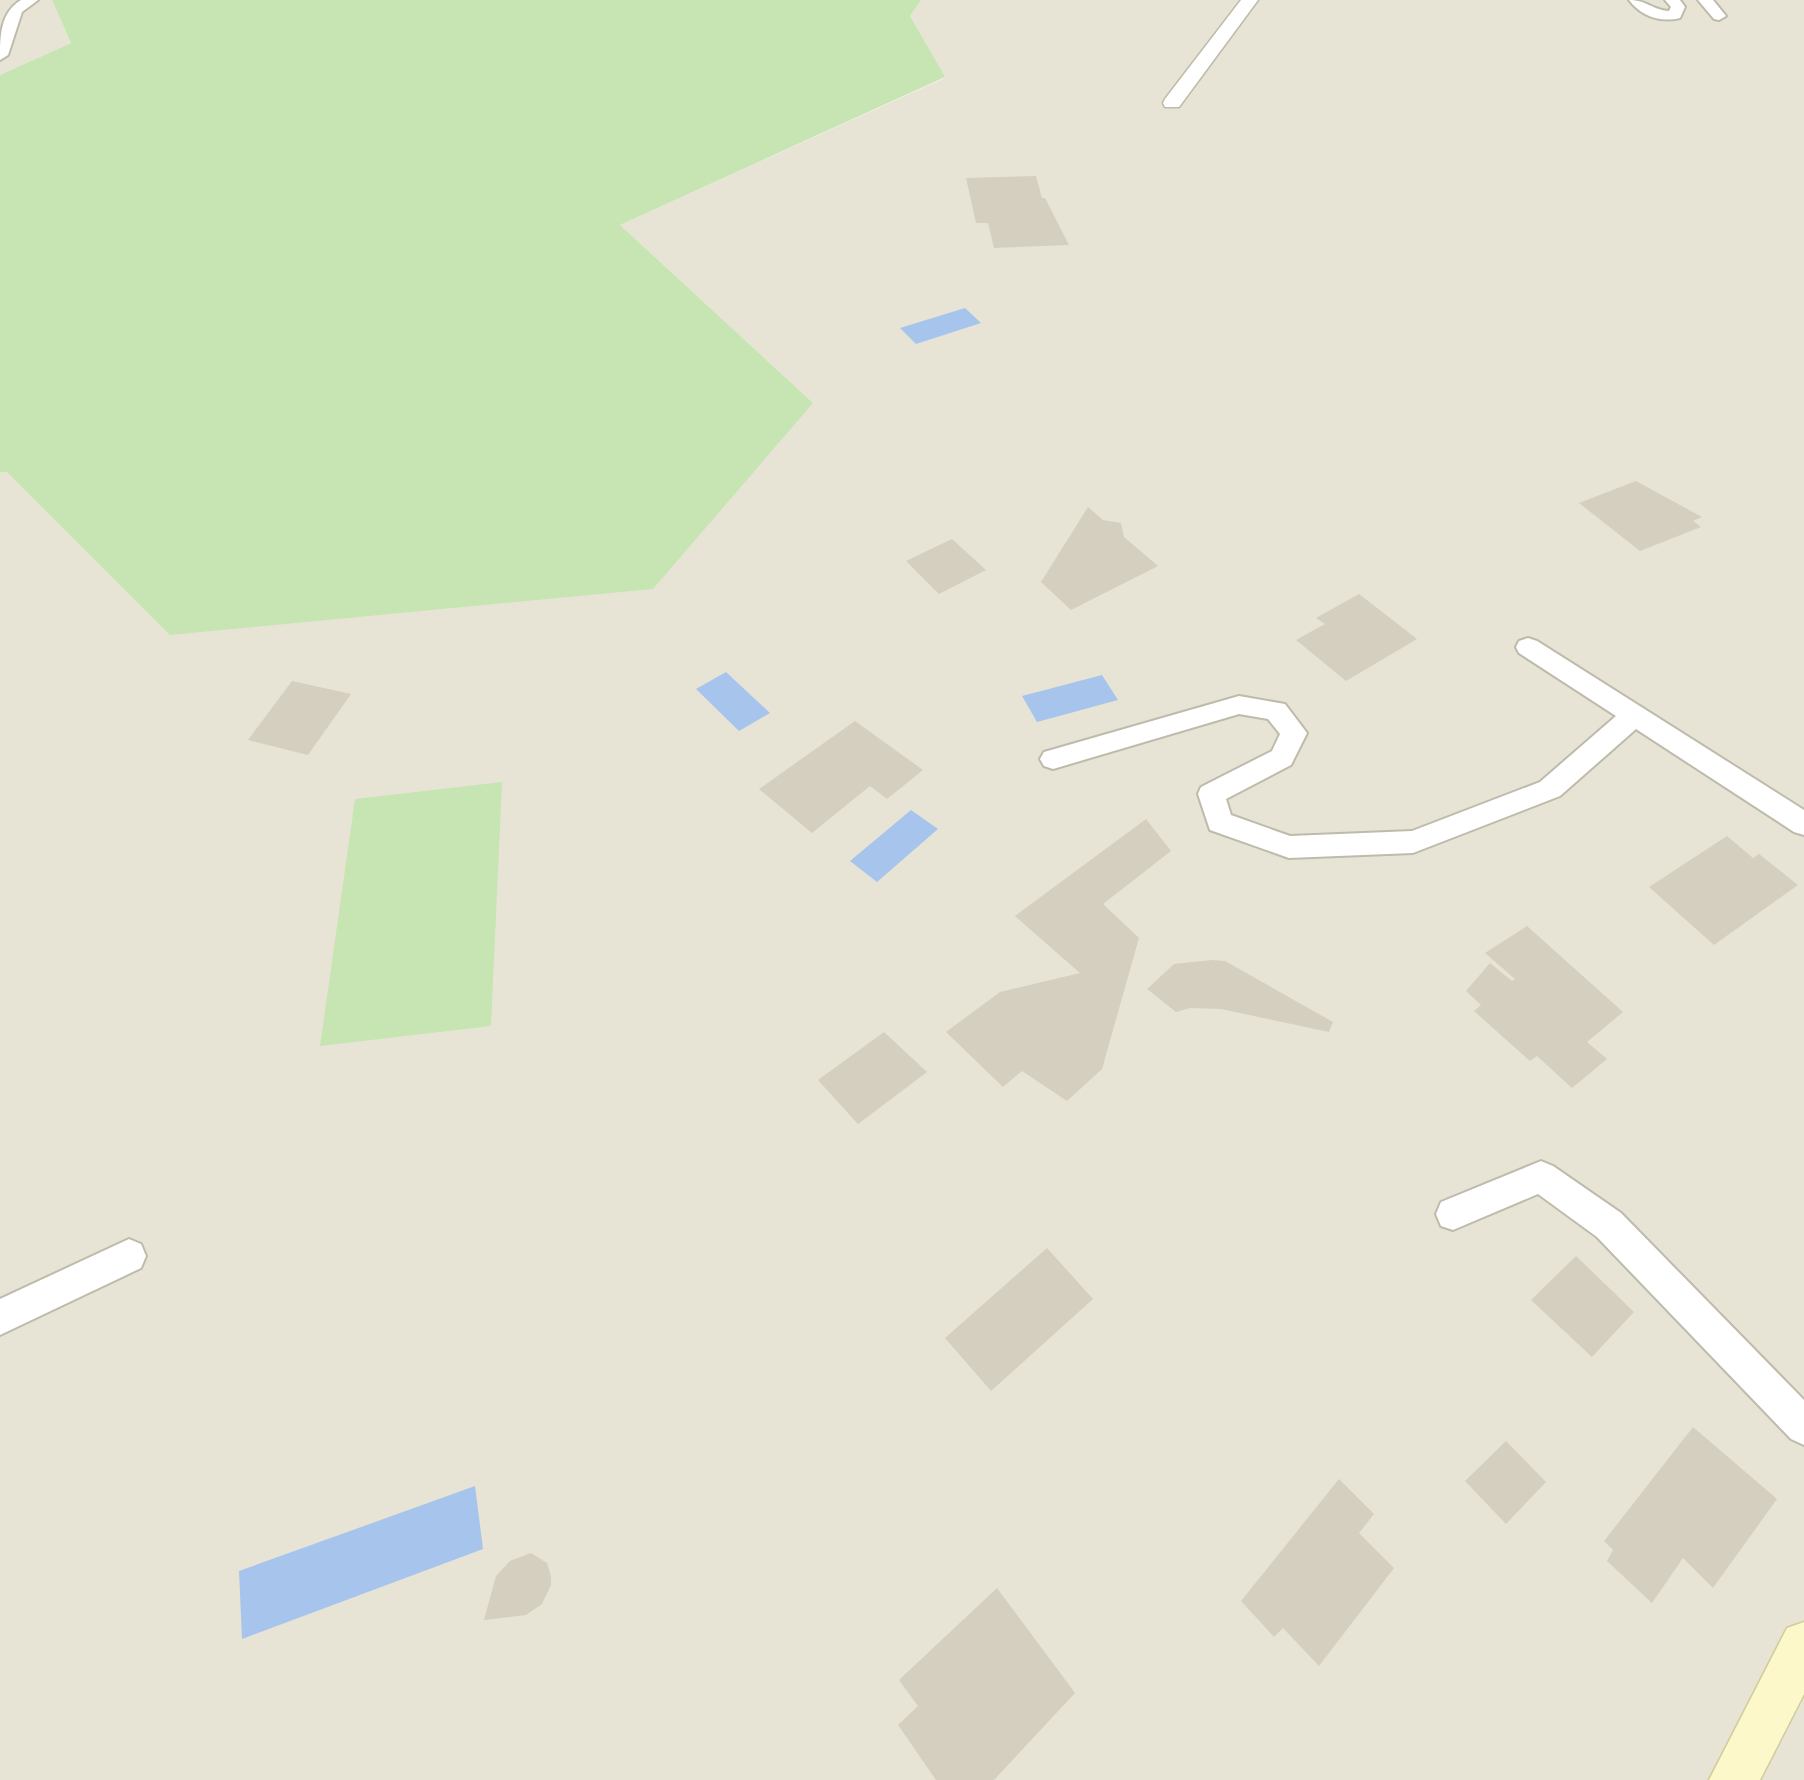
<svg xmlns="http://www.w3.org/2000/svg" width="1804" height="1780" font-family="'Exo 2',sans-serif">
<style>
.residential{fill:#e7e4d6}
.green{fill:#c6e5b2}
.water{fill:#a7c4ed}
.building{fill:#d4cfbe}
.lines{fill:none;stroke-linecap:round;stroke-linejoin:round}
.lane-casing{stroke:#bebbab;stroke-width:4}
.street-casing{stroke:#bebbab;stroke-width:3}
.secondary-casing{stroke:#d1cc99;stroke-width:3}
.lane{fill:#fff;fill-rule:evenodd}
.street{fill:#fff;fill-rule:evenodd}
.secondary{fill:#fcf8c9;fill-rule:evenodd}
</style>
<rect width="100%" height="100%" fill="#f3f2e8"/>
<path class="residential" d="M0,0H52L71,43L0,75Z
M921,0H1804V1780H0V472L813,403L620,225L945,78L910,16Z"/>
<path class="green" d="M52,0H921L910,16L945,77L620,225L813,403L653,589L170,635L7,472H0V75L71,43Z
M502,782L491,1026L320,1046L355,799Z"/>
<path class="water" d="M965,308L981,323L916,344L900,328Z
M726,672L770,713L739,731L696,689Z
M1102,675L1118,700L1037,722L1022,696Z
M911,810L938,829L877,882L850,861Z
M475,1486L483,1549L242,1639L239,1571Z"/>
<path class="building" d="M1036,176L1042,198H1045L1069,245L994,248L988,223H976L966,178Z
M1636,481L1702,517L1693,521L1701,527L1640,551L1579,503Z
M1088,507L1103,520L1121,523L1124,537L1158,566L1071,610L1041,582Z
M952,539L986,570L939,594L906,561Z
M1359,594L1417,639L1346,681L1296,640L1325,624L1316,618Z
M292,681L351,694L308,755L248,740Z
M855,721L923,770L887,799L870,786L812,833L759,789Z
M1146,819L1171,851L1103,904L1139,938L1102,1069L1067,1101L1022,1071L1003,1087L946,1032L1000,992L1080,973L1015,916Z
M1727,836L1753,858L1759,854L1798,885L1714,945L1649,887Z
M1527,926L1623,1012L1587,1042L1607,1059L1572,1088L1537,1056L1530,1061L1474,1011L1481,1005L1466,991L1490,963L1512,981L1515,979L1485,953Z
M1212,960L1225,961L1333,1022L1329,1032L1221,1009L1190,1008L1176,1012L1147,989L1174,964Z
M884,1032L927,1072L858,1124L818,1080Z
M1047,1248L1093,1299L991,1391L945,1338Z
M1576,1256L1634,1312L1592,1357L1531,1300Z
M1693,1427L1777,1499L1713,1588L1683,1558L1652,1603L1607,1561L1613,1550L1604,1541Z
M1506,1441L1546,1482L1506,1524L1465,1481Z
M1339,1479L1374,1514L1359,1533L1394,1568L1319,1666L1283,1628L1274,1637L1241,1601Z
M531,1553L547,1563L551,1576V1585L542,1604L526,1615L484,1620L496,1576L510,1561Z
M997,1588L1075,1693L994,1780H936L898,1725L918,1706L899,1680Z"/>
<g class="lines">
<defs>
<path id="lane" d="M21,0H38L22,12L8,55L0,60C0,36 0,13 21,0Z
M1629,0C1647,0 1652,10 1669,11L1671,7L1665,0H1680L1685,7L1680,18C1660,23 1641,16 1629,0Z
M1698,0H1713L1726,16L1719,20L1714,19Z
M1528,638L1537,641L1804,810V835L1794,832L1636,729L1560,796L1413,853L1289,858L1210,830L1198,794L1201,787L1272,751L1280,734L1268,719L1239,714L1053,769L1044,766L1040,759L1044,752L1239,696L1285,704L1307,733L1291,765L1226,799L1231,815L1290,836L1412,831L1540,782L1616,716L1519,653L1516,647L1519,641Z
M1541,1161L1553,1166L1621,1213L1804,1400V1445L1791,1439L1597,1237L1538,1194L1453,1230L1441,1226L1436,1214L1441,1202Z
M129,1239L141,1244L146,1256L141,1268L0,1335V1299Z"/>
<path id="street" d="M1241,0H1258L1179,107H1165L1163,103L1165,99Z"/>
<path id="secondary" d="M1804,1622V1694L1760,1780H1709L1787,1628Z"/>
</defs>
<use href="#lane" class="lane-casing"/>
<use href="#street" class="street-casing"/>
<use href="#secondary" class="secondary-casing"/>
<use href="#lane" class="lane"/>
<use href="#street" class="street"/>
<use href="#secondary" class="secondary"/>
</g>
</svg>
